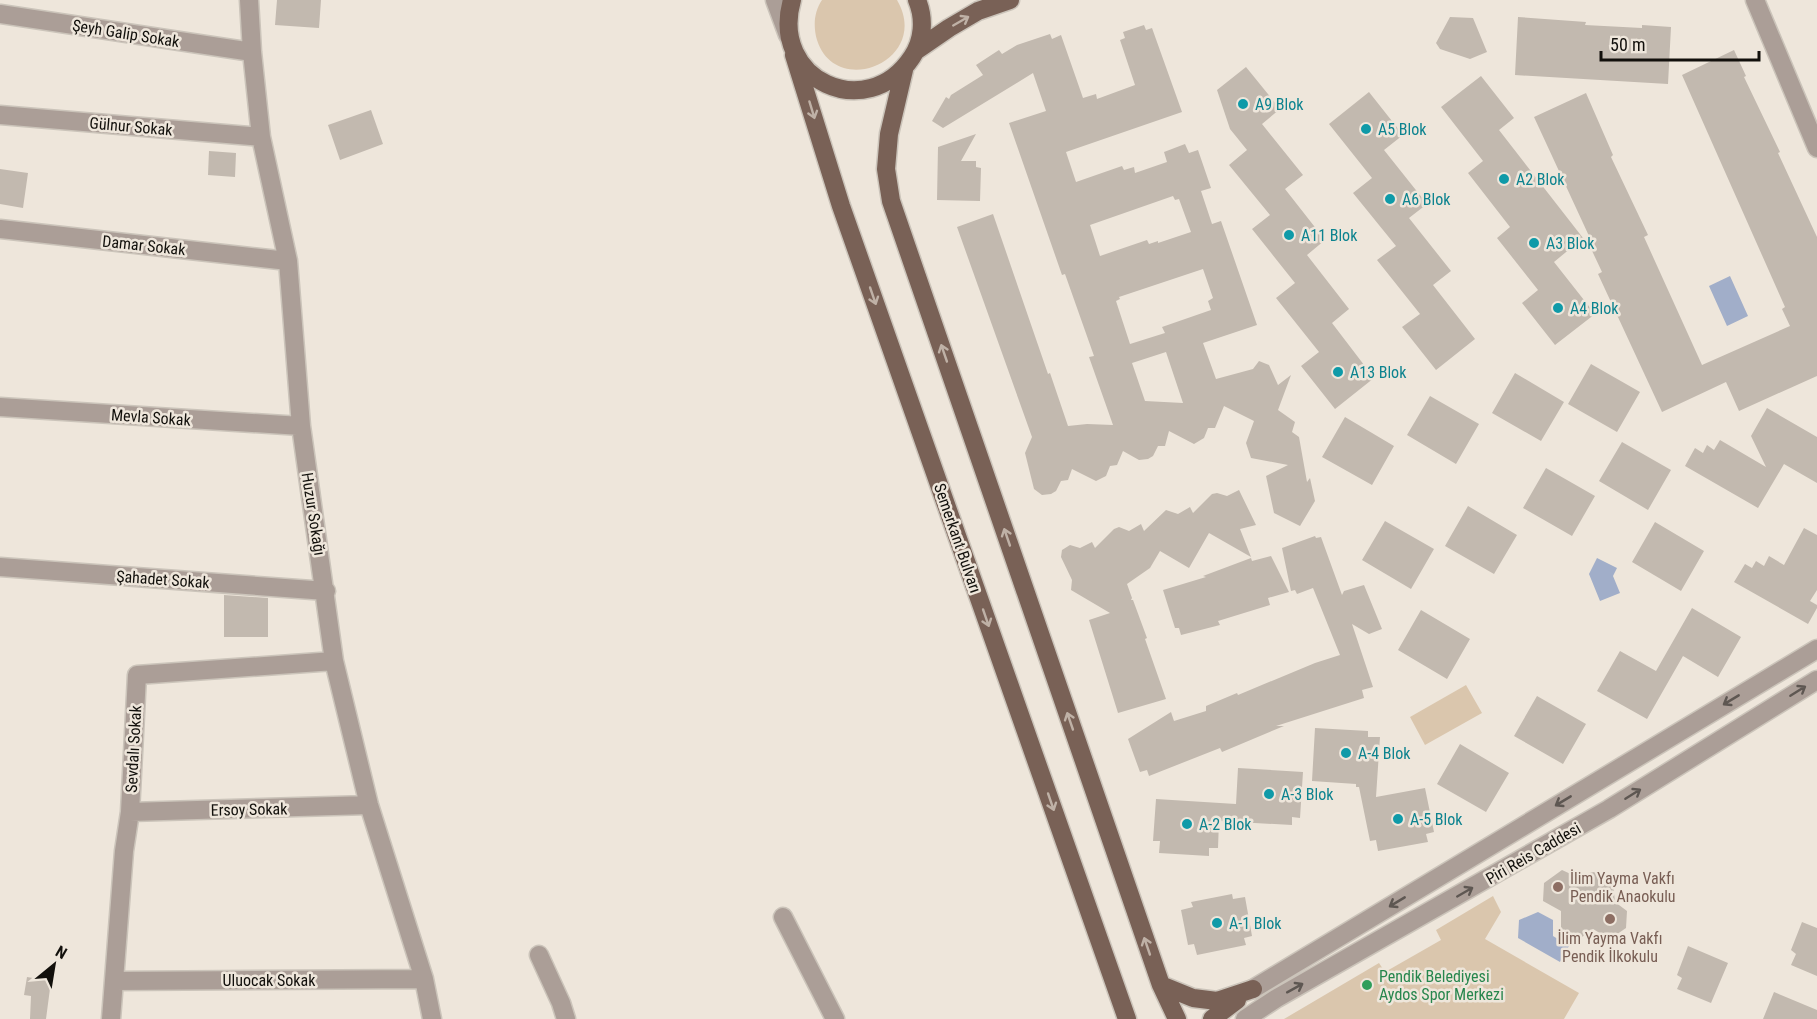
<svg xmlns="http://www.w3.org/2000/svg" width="1817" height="1019" font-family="'Roboto Condensed',sans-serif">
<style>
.green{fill:#dac6ad}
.water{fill:#a1aec9}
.building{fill:#c2b9af;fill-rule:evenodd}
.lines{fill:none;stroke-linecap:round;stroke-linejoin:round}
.minor-casing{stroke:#cbc4ba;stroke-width:21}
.major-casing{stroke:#cbc4ba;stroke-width:21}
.minor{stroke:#ab9e97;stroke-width:18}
.major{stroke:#796156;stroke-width:18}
.oneway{stroke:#bfb1a6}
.oneway2{stroke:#5e5752}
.culture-dot{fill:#0f9aa8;stroke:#eee6db;stroke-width:2}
.education-dot{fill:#8d6e63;stroke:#eee6db;stroke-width:2}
.leisure-dot{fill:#2e9e5b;stroke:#eee6db;stroke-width:2}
.labels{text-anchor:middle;stroke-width:5;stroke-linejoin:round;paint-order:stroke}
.street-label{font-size:16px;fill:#12100c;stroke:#eee6db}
.culture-label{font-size:16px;fill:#0d838f;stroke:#eee6db;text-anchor:start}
.education-label{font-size:16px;fill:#785e54;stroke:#eee6db;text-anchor:start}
.leisure-label{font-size:16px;fill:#27864d;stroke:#eee6db;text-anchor:start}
</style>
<rect width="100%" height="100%" fill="#eee6db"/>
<path class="green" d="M822,0H897C932,60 836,100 817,40C813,26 814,12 822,0Z
M1466,685L1482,713L1425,745L1410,717Z
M1493,896L1501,912L1485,939L1579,993L1564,1019H1284L1379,963L1385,972L1441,940L1436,930Z"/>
<path class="water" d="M1730,276L1748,316L1727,326L1709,286Z
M1597,558L1617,568L1613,576L1620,593L1600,601L1589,574Z
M1538,912L1553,920V936L1569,946L1560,962L1518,938L1519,920Z"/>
<path class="building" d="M277,0H321L319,28L275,25Z
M1450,17L1473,18L1487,52L1470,59L1440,49L1436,43Z
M1518,17L1586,22L1585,25L1642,28V25L1671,27L1668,84L1515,75Z
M1144,25L1146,30L1152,28L1182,112L1066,152L1076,182L1122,166L1124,170L1134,167L1135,173L1167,162L1164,152L1185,144L1189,153L1198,150L1211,188L1201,191L1212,224L1221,221L1257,325L1203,343L1216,379L1253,369L1259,361L1269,365L1278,385L1291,375L1278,410L1295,422L1292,432L1299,437L1307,482L1310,478L1315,501L1300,526L1274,513L1266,476L1288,465L1251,458L1246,443L1254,421L1224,406L1215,428H1208L1204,438L1194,444L1169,431L1165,446H1158L1153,456L1148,459L1139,460L1123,451L1117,465L1110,466L1106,476L1096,481L1072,469L1068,480L1061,481L1056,491L1051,494L1042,495L1034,489L1025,453L1032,437L957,227L993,214L1048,374L1050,373L1068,426L1087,424L1113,425L1089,357L1094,356L1065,274L1062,275L1009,123L1046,111L1033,73L943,128L932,121L946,97L949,99L951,95L983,75L976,65L999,50L1002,54L1017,45L1050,34L1052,39L1061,35L1083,98L1096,94L1097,99L1135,85L1120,40L1125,38L1123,32ZM1173,196L1175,200L1179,199L1191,232L1158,243V241L1149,244L1147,240L1100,256L1090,225ZM1203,269L1213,298L1208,301L1211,310L1162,327L1165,333L1130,344L1116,301L1120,299L1119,297ZM1166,352L1183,403L1145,401L1132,363Z
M1734,50L1746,76L1744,77L1780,152L1778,153L1817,237V376L1739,411L1726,382L1662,412L1598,274L1602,272L1586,238L1589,236L1534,117L1586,93L1613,155L1611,157L1648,235L1644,237L1702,365L1790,326L1782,309L1785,307L1682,75Z
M1246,67L1280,109L1262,124L1303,175L1285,189L1325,240L1307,255L1349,309L1332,323L1374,378L1335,409L1301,366L1319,352L1276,298L1295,283L1252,229L1270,215L1229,165L1247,150L1230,129L1217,90Z
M1481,76L1514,118L1499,130L1583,238L1554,262L1595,314L1555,345L1522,303L1538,290L1497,238L1510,227L1468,173L1483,161L1441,107Z
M1369,92L1403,135L1384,150L1427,204L1409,218L1451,271L1433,285L1475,339L1436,370L1402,327L1420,314L1377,260L1396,246L1353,193L1372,178L1329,124Z
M371,110L383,144L340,160L328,125Z
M976,134L961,161H976V167L981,168L980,201L937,200L938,147Z
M209,151L236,153L235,177L208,175Z
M0,169L28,173L23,208L0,204Z
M1591,364L1640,392L1617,432L1568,404Z
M1515,373L1564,402L1541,441L1492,413Z
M1430,396L1479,424L1456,464L1407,435Z
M1767,408L1817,437V483L1784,464L1758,508L1685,466L1695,448L1703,453L1707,445L1714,450L1720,440L1766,467L1751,436Z
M1345,417L1394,446L1372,485L1322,457Z
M1622,442L1671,470L1648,510L1599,481Z
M1546,468L1595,496L1572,536L1523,508Z
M1239,490L1256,525L1240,529L1251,557L1209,533L1189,568L1160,551L1150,568L1127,584L1132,598L1131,600H1133L1147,638L1145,639L1166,699L1118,713L1089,620L1110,613L1071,590L1072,580L1061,557L1062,550L1070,545L1080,548L1092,542L1095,548L1114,529L1119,527L1129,531L1141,524L1144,531L1166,510L1178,514L1190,507L1193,513L1212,494L1217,493L1227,496Z
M1468,506L1517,535L1494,574L1445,546Z
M1385,521L1434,549L1411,589L1362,560Z
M1655,522L1704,551L1681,591L1632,562Z
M1804,528L1817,535V590L1810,601L1817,605V608L1808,624L1734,582L1745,564L1752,568L1756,561L1764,566L1769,556L1784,565Z
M1315,536L1316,538L1321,537L1342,595L1344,591L1364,585L1382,629L1369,634L1352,624L1373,687L1362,690L1364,698L1276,726H1284L1222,752L1220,748L1149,776L1147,770L1140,772L1128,739L1171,712L1174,721L1206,711V706L1237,693L1238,695L1315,663L1340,655L1313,588L1297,594L1295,590L1291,591L1282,548Z
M1271,556L1289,592L1268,598L1270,605L1218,621L1220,625L1181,635L1179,628H1175L1163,590L1206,577L1203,576L1251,558L1252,561Z
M224,595L268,598V637H224Z
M1692,608L1741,637L1718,677L1683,656L1647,719L1597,691L1620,651L1656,671Z
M1421,610L1470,639L1447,679L1398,650Z
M1537,696L1586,724L1563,764L1514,736Z
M1315,728L1368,731V737H1380L1376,797L1425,788L1434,832L1426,834L1428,842L1378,851L1376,840L1370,841L1359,787H1356V784L1312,781Z
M1460,744L1509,773L1486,812L1437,784Z
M1238,768L1303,772L1300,818L1292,817V825L1219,821L1218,848H1209V856L1159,853L1160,841H1153L1156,799L1236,804Z
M1562,870L1575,876L1594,872L1613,883L1615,902L1627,911L1626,928L1610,939L1593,929L1578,940L1561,931V911L1543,901L1544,883Z
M1232,894L1233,899L1245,897L1252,936L1244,938L1246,945L1197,955L1194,944L1188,945L1181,910L1193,907L1191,902Z
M1802,922L1817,928V976L1791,965L1796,954L1791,950Z
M1688,946L1728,963L1711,1003L1677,989L1682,978L1677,975Z
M27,977L51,981L46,1019H30L31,996L24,995Z
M1774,992L1817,1010V1019H1763Z"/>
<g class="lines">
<defs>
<path id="minor" d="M249,0L252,52L261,137L288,261L301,426L334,661L369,805L424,979L432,1019
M775,0L788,35
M1755,0L1817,148
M0,14L252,52
M0,115L261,137
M0,229L288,261
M0,407L301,426
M0,567L326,591
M130,812L369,805
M783,917L835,1019
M539,955L561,1003L566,1019
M114,981L424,979
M1253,989L1817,649
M111,1019L124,851L130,812L137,675L334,661
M1245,1019L1277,998L1609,809L1817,680"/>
<path id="major" d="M792,0C769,80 867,125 912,57C923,41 925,19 917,0
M917,50L949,28L978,11L1010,0
M794,55L841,206L1127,1019
M904,70L889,134L886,169L891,201L1161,985L1177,1019
M1161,985L1193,998L1217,1001L1253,989
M1212,1019L1237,1000"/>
</defs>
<use href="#minor" class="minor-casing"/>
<use href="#major" class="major-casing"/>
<use href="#minor" class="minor"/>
<use href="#major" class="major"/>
</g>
<defs><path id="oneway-shaft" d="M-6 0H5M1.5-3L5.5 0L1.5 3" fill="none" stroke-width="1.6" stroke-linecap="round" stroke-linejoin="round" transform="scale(1.5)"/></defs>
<g class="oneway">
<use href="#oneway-shaft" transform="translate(961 21) rotate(-30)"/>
<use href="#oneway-shaft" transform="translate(812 110) rotate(73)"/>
<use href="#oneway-shaft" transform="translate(873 296) rotate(71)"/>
<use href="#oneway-shaft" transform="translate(944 353) rotate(-109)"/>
<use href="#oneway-shaft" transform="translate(1007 537) rotate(-109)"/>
<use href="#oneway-shaft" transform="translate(986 618) rotate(71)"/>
<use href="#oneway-shaft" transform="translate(1070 721) rotate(-109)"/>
<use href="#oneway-shaft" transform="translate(1051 802) rotate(71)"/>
<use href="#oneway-shaft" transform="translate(1147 946) rotate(-109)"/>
</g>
<g class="oneway2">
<use href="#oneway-shaft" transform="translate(1798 691) rotate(-32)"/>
<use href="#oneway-shaft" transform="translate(1731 700) rotate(149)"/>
<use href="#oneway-shaft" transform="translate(1633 794) rotate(-32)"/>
<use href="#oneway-shaft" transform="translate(1563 801) rotate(149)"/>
<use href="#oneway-shaft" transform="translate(1465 892) rotate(-30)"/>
<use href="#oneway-shaft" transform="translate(1397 902) rotate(149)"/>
<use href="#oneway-shaft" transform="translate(1295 988) rotate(-29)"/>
</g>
<g class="culture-dot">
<circle cx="1243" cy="104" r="6"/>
<circle cx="1366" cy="129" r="6"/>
<circle cx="1504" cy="179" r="6"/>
<circle cx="1390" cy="199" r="6"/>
<circle cx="1289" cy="235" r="6"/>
<circle cx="1534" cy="243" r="6"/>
<circle cx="1558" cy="308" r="6"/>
<circle cx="1338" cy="372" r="6"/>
<circle cx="1346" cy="753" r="6"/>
<circle cx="1269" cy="794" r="6"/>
<circle cx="1398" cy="819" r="6"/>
<circle cx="1187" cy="824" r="6"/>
<circle cx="1217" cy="923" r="6"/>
</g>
<g class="education-dot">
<circle cx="1558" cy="887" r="6"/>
<circle cx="1610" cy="919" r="6"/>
</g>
<circle class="leisure-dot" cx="1367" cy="985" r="6"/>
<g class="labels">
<g class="street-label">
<text transform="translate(126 33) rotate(9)" y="6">Şeyh Galip Sokak</text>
<text transform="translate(131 126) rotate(5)" y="6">Gülnur Sokak</text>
<text transform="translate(144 245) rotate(6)" y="6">Damar Sokak</text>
<text transform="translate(151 417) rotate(4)" y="6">Mevla Sokak</text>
<text transform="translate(314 514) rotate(81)" y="6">Huzur Sokağı</text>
<text transform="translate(958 538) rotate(71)" y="6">Semerkant Bulvarı</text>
<text transform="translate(163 579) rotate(4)" y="6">Şahadet Sokak</text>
<text transform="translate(133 749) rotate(-87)" y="6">Sevdalı Sokak</text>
<text transform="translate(249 809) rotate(-1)" y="6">Ersoy Sokak</text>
<text transform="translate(1533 853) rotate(-30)" y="6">Piri Reis Caddesi</text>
<text x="269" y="986">Uluocak Sokak</text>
</g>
<g class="culture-label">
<text x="1255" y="110">A9 Blok</text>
<text x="1378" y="135">A5 Blok</text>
<text x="1516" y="185">A2 Blok</text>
<text x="1402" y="205">A6 Blok</text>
<text x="1301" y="241">A11 Blok</text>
<text x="1546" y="249">A3 Blok</text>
<text x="1570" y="314">A4 Blok</text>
<text x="1350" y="378">A13 Blok</text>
<text x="1358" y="759">A-4 Blok</text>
<text x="1281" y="800">A-3 Blok</text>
<text x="1410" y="825">A-5 Blok</text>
<text x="1199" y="830">A-2 Blok</text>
<text x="1229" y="929">A-1 Blok</text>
</g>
<g class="education-label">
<text x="1570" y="884">İlim Yayma Vakfı<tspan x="1570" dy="18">Pendik Anaokulu</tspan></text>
<text x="1610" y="944" text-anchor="middle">İlim Yayma Vakfı<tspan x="1610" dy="18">Pendik İlkokulu</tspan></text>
</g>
<g class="leisure-label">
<text x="1379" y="982">Pendik Belediyesi<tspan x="1379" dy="18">Aydos Spor Merkezi</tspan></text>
</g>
</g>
<g transform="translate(54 965) rotate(30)" stroke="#eee6db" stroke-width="4.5" paint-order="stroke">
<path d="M0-4.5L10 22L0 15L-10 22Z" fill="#12100c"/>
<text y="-9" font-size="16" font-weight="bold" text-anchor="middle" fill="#12100c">N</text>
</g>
<path d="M1601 51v9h158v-9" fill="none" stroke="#12100c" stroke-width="3"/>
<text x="1610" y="51" font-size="18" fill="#12100c" stroke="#eee6db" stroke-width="4.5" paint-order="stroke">50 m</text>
</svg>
